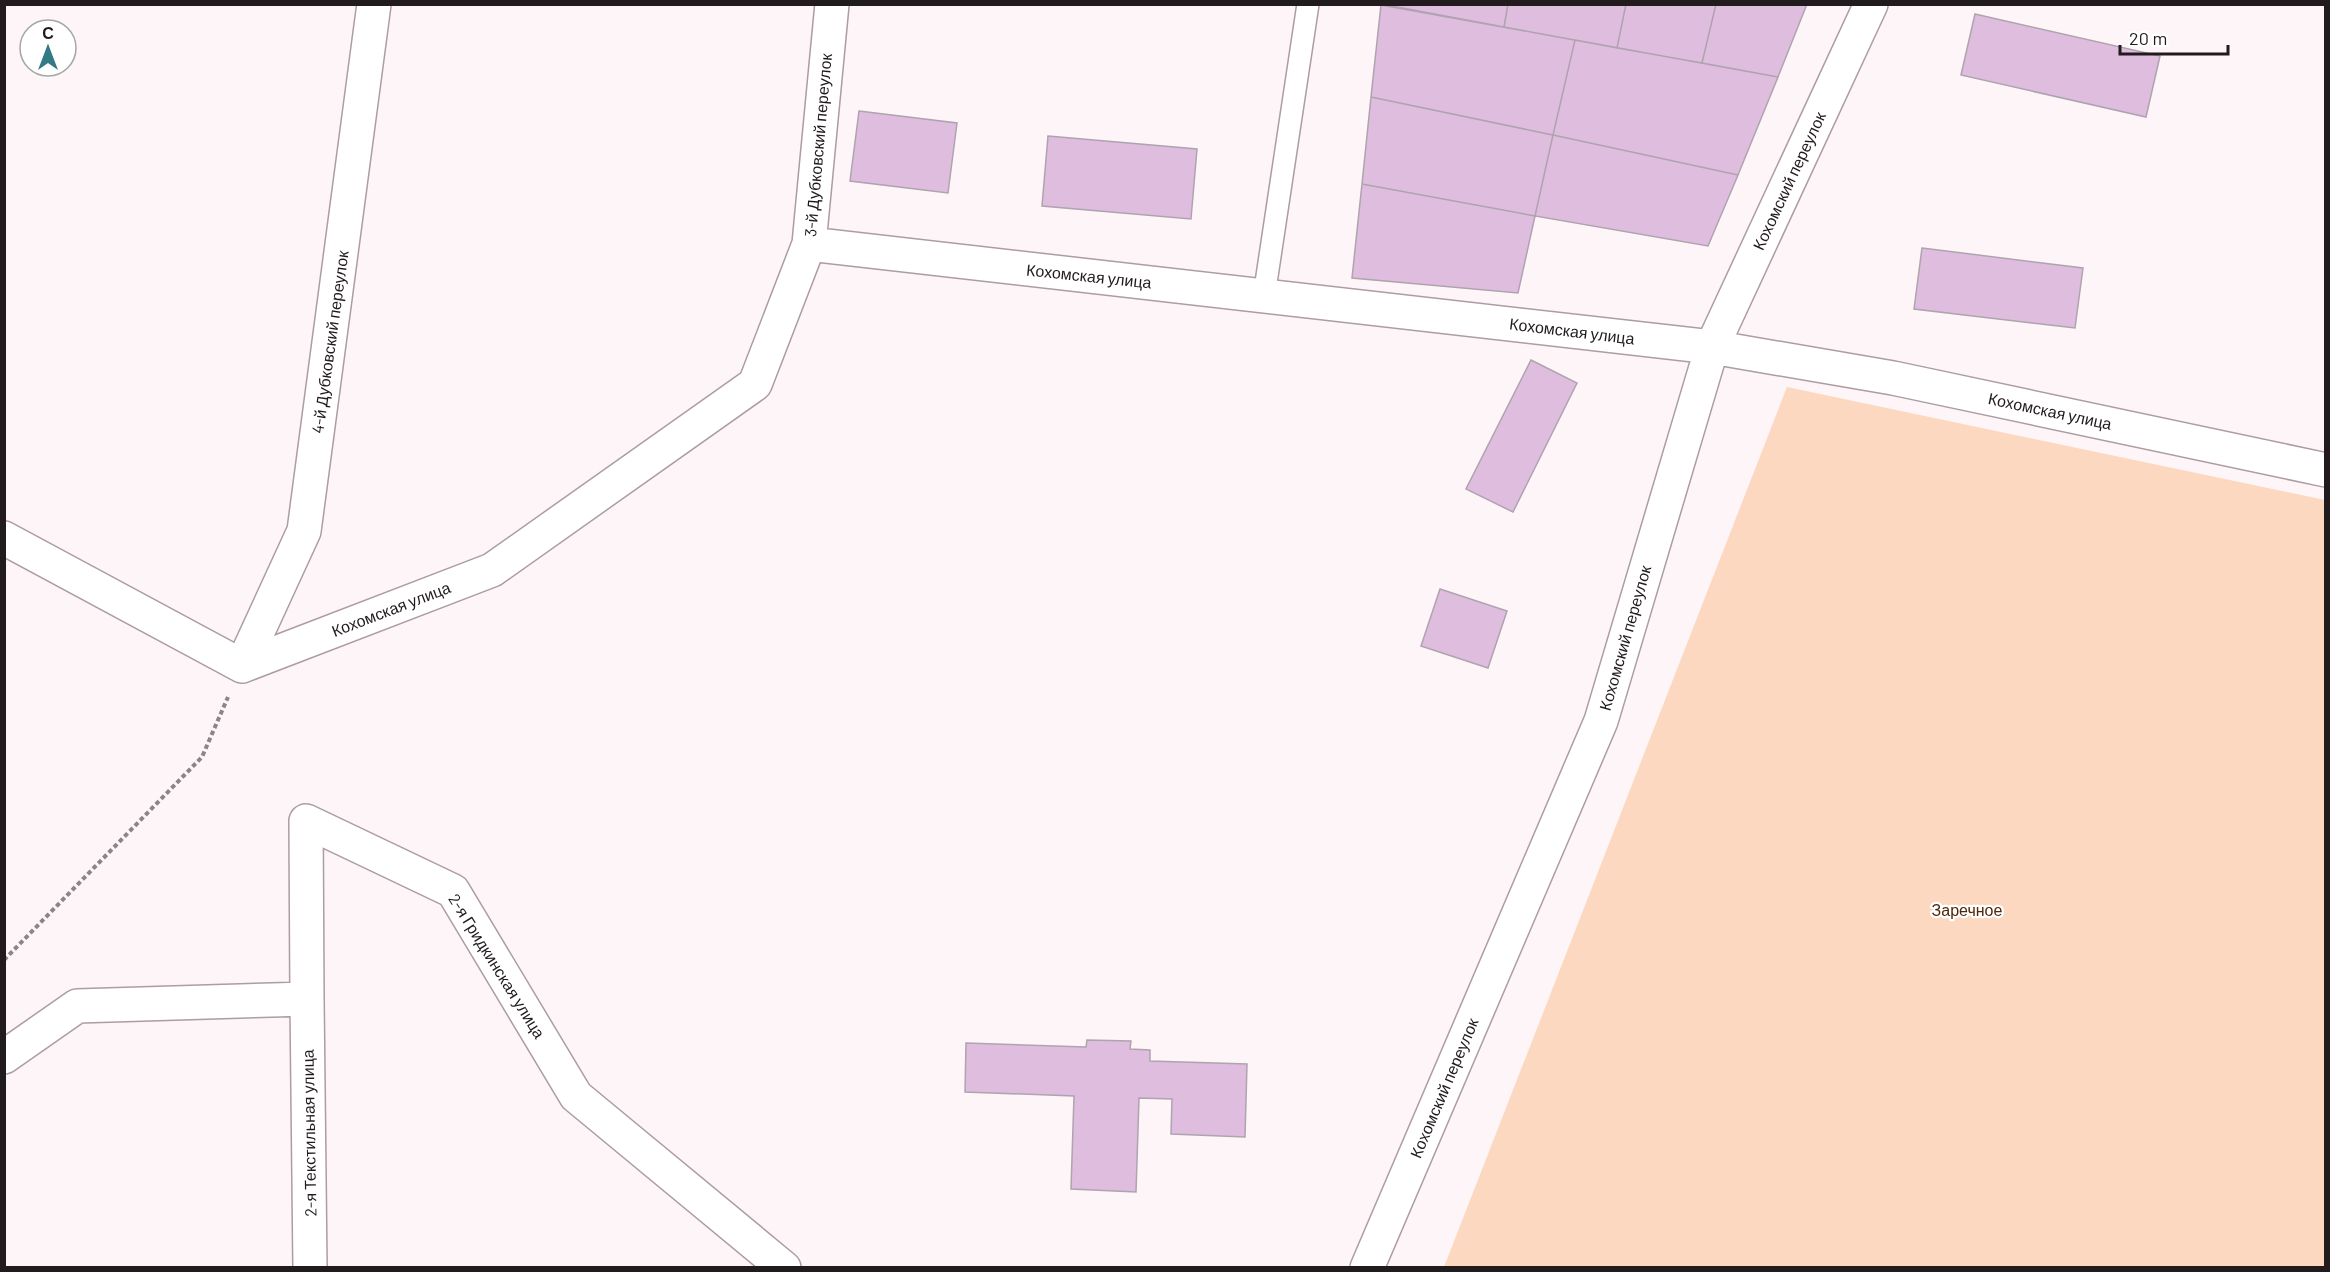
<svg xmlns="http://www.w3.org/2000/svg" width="2330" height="1272" font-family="Barlow,sans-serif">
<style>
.green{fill:#fdd8c0}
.building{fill:#dfbddf;stroke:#afa3ae;stroke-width:1.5}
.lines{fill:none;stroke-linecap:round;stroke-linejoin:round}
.lane-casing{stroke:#ad9ca1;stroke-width:24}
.street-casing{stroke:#ad9ca1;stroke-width:36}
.path{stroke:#8c8588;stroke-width:4;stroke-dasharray:4.5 3;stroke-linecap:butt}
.lane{stroke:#fff;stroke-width:21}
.street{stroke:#fff;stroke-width:33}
.labels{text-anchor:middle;stroke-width:4.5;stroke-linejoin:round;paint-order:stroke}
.street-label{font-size:16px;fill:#211b1d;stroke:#fff}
.park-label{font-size:16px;fill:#4e2708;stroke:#fff}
</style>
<rect width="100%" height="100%" fill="#fdf5f8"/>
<path class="green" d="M1787,387L2325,500V1267H1444Z"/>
<path class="building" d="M1381,4H1508L1504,27Z
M1508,4H1626L1617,48L1504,27Z
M1626,4H1716L1702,63L1617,48Z
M1716,4H1807L1778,77L1702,63Z
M1381,5L1575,40L1553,135L1371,97Z
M1975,14L2160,56L2146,117L1961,75Z
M1575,40L1778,77L1738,175L1553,135Z
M1371,97L1553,135L1535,216L1362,184Z
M859,111L957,123L948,193L850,181Z
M1553,135L1738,175L1708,246L1535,216Z
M1048,136L1197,149L1191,219L1042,206Z
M1362,184L1535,216L1518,293L1352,278Z
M1922,248L2083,268L2075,328L1914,309Z
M1531,360L1577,383L1513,512L1466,489Z
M1440,589L1507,611L1488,668L1421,646Z
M1087,1040L1131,1041L1130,1049L1150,1050V1061L1247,1064L1245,1137L1171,1134L1172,1099L1139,1098L1136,1192L1071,1189L1074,1096L965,1092L966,1043L1086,1047Z"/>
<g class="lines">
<defs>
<path id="lane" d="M1264,296L1308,4"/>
<path id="street" d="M809,244L1712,347L1893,378L2326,470
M4,538L242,666L492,570L755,384L809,244L832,4
M242,666L304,531L374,4
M307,999L310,1268
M4,1057L77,1006L307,999L306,821L453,891L576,1096L784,1268
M1367,1268L1601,721L1712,347L1871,4"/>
</defs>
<use href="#lane" class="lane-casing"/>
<use href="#street" class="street-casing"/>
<path class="path" d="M4,960L202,757L228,697"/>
<use href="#lane" class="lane"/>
<use href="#street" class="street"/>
</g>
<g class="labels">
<g class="street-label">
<text transform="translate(818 145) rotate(-85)" y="6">3-й Дубковский переулок</text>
<text transform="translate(1789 181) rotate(-65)" y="6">Кохомский переулок</text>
<text transform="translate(1089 276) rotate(6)" y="6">Кохомская улица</text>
<text transform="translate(1572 331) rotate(7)" y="6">Кохомская улица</text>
<text transform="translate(330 342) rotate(-82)" y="6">4-й Дубковский переулок</text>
<text transform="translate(2050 411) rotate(12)" y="6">Кохомская улица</text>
<text transform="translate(391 609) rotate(-21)" y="6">Кохомская улица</text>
<text transform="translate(1625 638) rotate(-74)" y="6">Кохомский переулок</text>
<text transform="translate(497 966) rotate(58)" y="6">2-я Гридкинская улица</text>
<text transform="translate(1444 1088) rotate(-67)" y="6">Кохомский переулок</text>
<text transform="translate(309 1133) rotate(-91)" y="6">2-я Текстильная улица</text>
</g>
<g class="park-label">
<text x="1967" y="916">Заречное</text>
</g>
</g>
<rect width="2330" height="1272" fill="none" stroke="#211b1d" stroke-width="12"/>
<g transform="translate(48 48)"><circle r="28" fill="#ffffff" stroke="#a6a4a5" stroke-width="1.5"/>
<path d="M0-4.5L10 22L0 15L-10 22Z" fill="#337a85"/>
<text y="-9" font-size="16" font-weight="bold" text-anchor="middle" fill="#211b1d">С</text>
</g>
<path d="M2120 45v9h108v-9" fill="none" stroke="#211b1d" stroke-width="3"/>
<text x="2129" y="45" font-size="18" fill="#211b1d" stroke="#ffffff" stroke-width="4.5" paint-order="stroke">20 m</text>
</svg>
